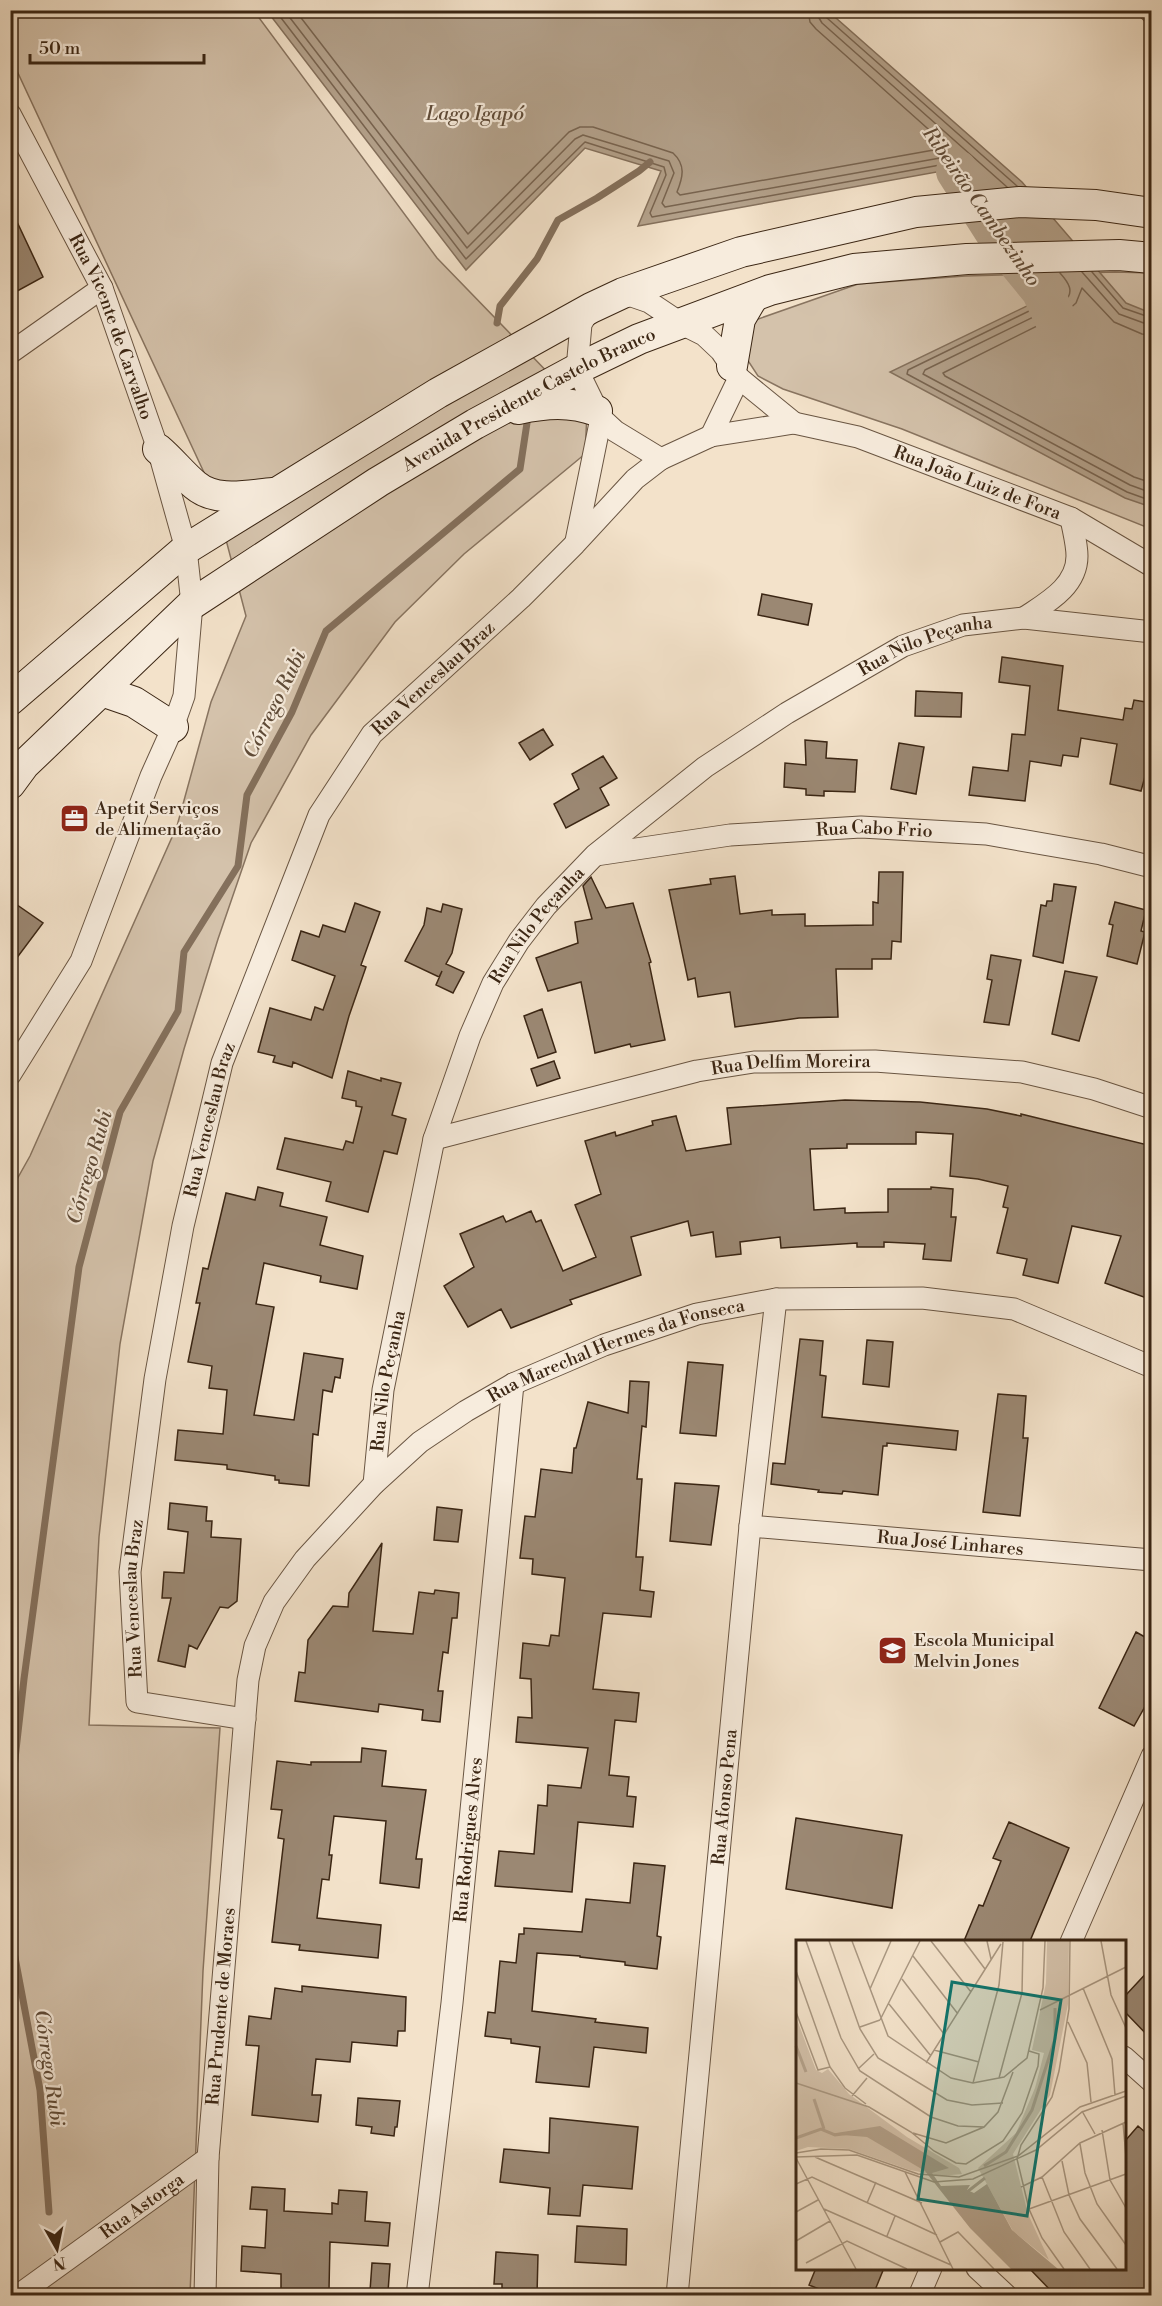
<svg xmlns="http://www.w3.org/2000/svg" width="1162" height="2306" font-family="'Libre Bodoni',serif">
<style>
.green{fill:#d4c2ab;stroke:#887460;stroke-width:1.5}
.water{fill:#b4a28c;stroke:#84705c;stroke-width:1.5}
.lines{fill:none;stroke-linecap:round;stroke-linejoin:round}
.shore{stroke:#786450;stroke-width:1.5}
.stream{stroke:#84705c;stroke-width:7}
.river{stroke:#b4a28c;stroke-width:42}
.building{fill:#9b8873;stroke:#3b2614;stroke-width:1.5}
.street-casing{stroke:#695542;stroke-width:23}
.secondary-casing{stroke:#3b2614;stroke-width:32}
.street{stroke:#f7ecdd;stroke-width:21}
.secondary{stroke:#f7ecdd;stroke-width:30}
.labels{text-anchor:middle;stroke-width:4.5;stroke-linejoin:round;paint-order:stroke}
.street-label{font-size:18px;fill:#3b2614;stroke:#f7ecdd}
.poi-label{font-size:18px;fill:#3b2614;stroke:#f7ecdd;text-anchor:start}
.water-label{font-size:20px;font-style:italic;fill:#5f4b38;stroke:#f7ecdd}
.inset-river{fill:none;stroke:#b4a28c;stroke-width:3}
.inset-road{fill:none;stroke:#a99781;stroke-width:1.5}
.view{fill:#0f766e;fill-opacity:0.15;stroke:#0f766e;stroke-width:3}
.inset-edge{fill:none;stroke:#3b2614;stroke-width:3}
</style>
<rect width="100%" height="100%" fill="#f3e2ca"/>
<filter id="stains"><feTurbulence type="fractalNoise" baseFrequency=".00333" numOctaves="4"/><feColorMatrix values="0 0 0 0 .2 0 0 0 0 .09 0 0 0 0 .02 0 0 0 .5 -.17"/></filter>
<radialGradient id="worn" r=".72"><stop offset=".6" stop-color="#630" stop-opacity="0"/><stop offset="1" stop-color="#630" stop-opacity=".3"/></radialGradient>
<path class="green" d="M11,11H254L437,258L587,413L585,454L464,554L395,622L311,735L251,843L218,939L184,1049L153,1161L120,1344L99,1537L89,1725L220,1728L203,1971L190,2295L11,2296V1190L30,1156L177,826L211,702L246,616L214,494L11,58Z
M1115,272L1151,273V529L902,429L783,389L758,376L741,350V325L858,284L965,276Z"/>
<path class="water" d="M267,11H828L1022,182L1126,303L1151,313V507L1125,498L890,372L1058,291L942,171L638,226L661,171L585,148L466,270Z"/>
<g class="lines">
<path class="shore" d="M275,10L466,259L585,142L664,167L666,175L650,213L652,217L940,165L946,167L969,190
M284,10L467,248L575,139L583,135L669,161L674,173L662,203L665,207L940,158L950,161L978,189
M295,10L468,234L569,132L580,127H593L673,153C686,165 683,177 677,192L680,195L945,148V144L816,29L810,22L808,10
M817,10L819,18L822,23L1007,187
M825,10L827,18L1017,186
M1082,272L1119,314L1152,326
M1092,272L1123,308L1152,318
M1049,273C1056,280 1067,287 1060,296L908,370L907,374L1127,492L1152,501
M1060,273C1069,283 1075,292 1064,302L925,370L923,374L1130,485L1152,493
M1152,335L1142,334L1114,322L1082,288L1076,303L1067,311L943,373L945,376L1134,477L1152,483"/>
<path class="stream" d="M497,323L500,306L537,259L558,220L597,198L639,171L650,162
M10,1803L24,1679L79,1267L120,1112L178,1011L184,952L238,866L247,795L292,712L326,631L520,469L527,423
M10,1931L40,2090L49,2212"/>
<path class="river" d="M957,171L1001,240L1042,290L1062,333L1152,382"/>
</g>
<path class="building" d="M10,207L43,277L10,295Z
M762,594L812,604L808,625L758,615Z
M1002,657L1063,666L1058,710L1123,720L1125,708L1132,709L1134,700L1152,703V751L1141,791L1110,784L1117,744L1081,738L1078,757L1063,755L1061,766L1030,761L1025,801L969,795L973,767L1008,771L1012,734L1025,735L1030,686L999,682Z
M916,691L962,693L961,717L915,716Z
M543,729L553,745L530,760L519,743Z
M805,740L827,742L826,758L857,760L855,792L824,791V796L806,795V789L784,787L785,763L806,765Z
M899,743L924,747L916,794L891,789Z
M603,756L617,778L600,788L609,805L566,828L554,804L579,789L572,774Z
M879,872H903L901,942L892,941L891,959H872V969H836L838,1017L799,1018L735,1027L730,992L698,997L695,978L688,980L669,890L711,884L710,879L735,876L740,914L772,910V915L805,914V926L873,925V902L878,903Z
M591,877L606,908L633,903L651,962L649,963L665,1040L631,1047L630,1044L595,1053L581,982L548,991L536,958L578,943L575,922L592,919L583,886Z
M1054,884L1076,887L1063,963L1033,956L1041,905L1046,906L1047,901H1052Z
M10,900L43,923L10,967Z
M1115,902L1146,910L1141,931L1145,932L1137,964L1107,956L1113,925L1109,924Z
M355,903L380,912L361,965L366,967L349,1016L332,1078L293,1062L292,1067L273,1062L275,1056L258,1052L270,1008L311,1020L315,1007L323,1010L335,976L292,960L301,931L319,937L323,925L345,932Z
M443,904L462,909L452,953L446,964L464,972L453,993L436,985L442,971L439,977L405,961L424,925L427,908L441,912Z
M991,955L1021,960L1009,1025L984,1022L992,980L987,979Z
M1065,971L1097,977L1079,1041L1052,1034Z
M542,1009L556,1052L538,1058L524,1016Z
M554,1061L560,1078L537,1086L531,1069Z
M348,1071L381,1081V1078L401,1083L392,1115L406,1119L397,1154L384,1151L368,1212L326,1201L331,1182L277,1169L285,1138L343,1150L346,1141L353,1143L362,1107L356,1106V1101L342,1098Z
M845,1100L920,1102L987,1109L1021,1116V1114L1152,1146V1300L1105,1283L1121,1236L1072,1226L1058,1283L1023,1275L1027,1259L997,1253L1008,1208L1003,1207L1008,1186L978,1179L950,1176L953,1134L916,1132V1144H847V1148L810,1149L814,1210L845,1208V1213L888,1212V1189H931V1187L953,1189L951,1217H956L951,1261L923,1259L925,1244L884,1242V1247H857V1243L781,1248L780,1237L740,1242L741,1254L716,1257L713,1232L691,1236L688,1221L631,1237L641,1275L570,1300L572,1304L511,1328L501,1309L468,1327L444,1286L474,1267L460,1234L503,1216L506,1222L531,1211L536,1222L541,1220L563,1271L596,1257L575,1205L601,1194L585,1141L615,1132L616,1136L653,1125L652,1121L676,1116L686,1151L731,1144L727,1108Z
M258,1187L283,1193L280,1206L327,1217L320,1245L363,1256L357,1289L320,1282L321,1276L264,1263L256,1304L274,1307L254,1415L294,1420L304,1353L343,1359L340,1378L335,1377L332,1392L323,1390L318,1435L313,1434L309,1486L279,1483V1480H275V1476L227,1469V1465L175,1460L178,1430L223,1434L227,1390L209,1388L212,1366L188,1362L200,1303H196L203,1268L208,1269L226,1193L255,1200Z
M800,1339L823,1341L820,1375L826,1376L822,1417L958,1431L956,1450L887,1443V1446H883L878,1495L843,1491L842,1494L818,1492L819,1490L771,1484L773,1463L785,1464Z
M867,1340L893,1342L889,1387L863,1384Z
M688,1362L723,1365L716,1436L680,1433Z
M630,1381L649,1382L646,1427L642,1426L637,1479H642L636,1557H643L640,1590L654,1592L651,1617L603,1613L593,1689L639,1693L636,1722L615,1720L609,1775L629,1777L627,1796L636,1797L633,1827L578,1822L572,1892L495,1886L499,1851L534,1854L538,1805L547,1806L548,1785L581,1788L588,1748L516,1742L518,1717L532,1718L531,1679L520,1678L523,1643L549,1646L551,1635L559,1636L565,1578L532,1574L533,1559L520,1558L525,1516L535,1517L541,1469L572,1473L574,1448H576L588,1402L628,1413Z
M998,1394L1026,1396L1023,1438H1028L1020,1516L983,1512Z
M675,1483L719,1486L711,1545L670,1541Z
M170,1503L207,1507L206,1521H212L211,1537L241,1539L237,1601L228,1608L220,1607L197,1649L189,1645L185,1667L158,1661L171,1598H162L164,1572L184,1573L188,1532L168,1529Z
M437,1507L462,1510L458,1542L434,1540Z
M382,1543L373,1631L413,1634L419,1592L434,1594L435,1590L459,1593L457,1618H452L448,1653L443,1652L438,1691H443L440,1722L422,1720L423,1710L379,1704L378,1712L295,1701L299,1672L305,1673L308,1640L333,1606L348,1607L349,1593Z
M1136,1632L1152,1641V1694L1134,1726L1099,1708Z
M362,1748L386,1751L382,1786L426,1790L416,1859H422L419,1888L380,1883L386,1821L334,1816L329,1855H332L329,1880L322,1879L317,1918L381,1925L378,1958L299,1950L300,1945L272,1942L284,1839L278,1838L282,1810L271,1809L277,1761L311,1765V1762H361Z
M796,1818L902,1835L892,1908L786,1889Z
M1009,1822L1069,1848L1030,1941H964L979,1905L983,1906L1001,1861L993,1858Z
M634,1863L665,1866L657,1936L661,1937L657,1969L625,1965V1962L580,1957V1956L537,1953L532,2011L596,2019L595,2022L648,2028L646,2053L594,2047L589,2087L536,2082L540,2047L511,2043V2039L485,2036L488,2012L495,2013L500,1961L516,1963L519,1934H524V1928L582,1932L586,1899L630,1903Z
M1152,1967V2040L1125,2012V1996Z
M302,1986L406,1997L405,2031H398L397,2046L352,2042L350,2062L316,2059L312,2095H321L318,2122L252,2115L259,2046L246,2045L249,2016L271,2019L275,1988L302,1992Z
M358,2098L400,2101L397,2127H395L394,2136L371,2133L372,2127L356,2125Z
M550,2118L638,2127L632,2189L583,2185L580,2216L548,2214L550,2188L500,2182L504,2149L549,2153Z
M1138,2126L1152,2138V2295H1055L1029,2268H1125V2141Z
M252,2187L285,2189L284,2211L332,2214V2203L338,2204L339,2190L367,2192L365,2221L390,2223L388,2246L330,2242L329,2290H315V2295H281V2274L241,2271L242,2246L265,2248L267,2210L250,2209Z
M577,2226L627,2229L626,2265L575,2262Z
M496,2252L538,2255L537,2295H502V2284H494Z
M372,2263L390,2264L388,2292L370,2291Z
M816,2268H884L873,2295H816L819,2289L809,2285Z"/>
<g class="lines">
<defs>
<g id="street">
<path d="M1149,10L1152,13"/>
<path id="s1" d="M10,114L102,288L158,449L186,549L192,604L184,696L173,727L151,776L81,961L10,1075"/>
<path d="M623,293L649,302L682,324L704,335L721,351L739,378L794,423"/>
<path d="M591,308L581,324L577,369L601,418L615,431L661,459"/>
<path d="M10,353L102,288"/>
<path d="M711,436L739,378"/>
<path d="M576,541L601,418"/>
<path d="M1024,618C1046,603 1077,587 1077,556C1077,544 1073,530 1071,518"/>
<path id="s2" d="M596,855L730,835L861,827L986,834L1101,854L1152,867"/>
<path id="s3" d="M434,1139L697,1071L754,1062L875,1061L1022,1072L1094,1089L1152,1108"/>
<path id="s4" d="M374,1484L383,1390L434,1139L470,1036L493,983L519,941L546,906L595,855L705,767L787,713L903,646L963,625L1024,618L1152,632"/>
<path id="s5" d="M750,1526L1152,1560"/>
<path id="s6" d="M245,1719L137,1702L130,1572L155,1379L183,1226L222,1063L319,815L372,734L521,598L575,544L635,479L661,459L711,436L794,423L858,437L1071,518L1152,566"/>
<path d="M1071,1942L1152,1756"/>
<path d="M1124,2057L1152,2082"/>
<path d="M977,2268L1007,2296"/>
<path id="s7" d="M17,2296L208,2158"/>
<path id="s8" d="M205,2296L208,2158L248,1680L255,1646L274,1602L305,1559L374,1484L420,1442L466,1411L513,1384L604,1345L697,1314L776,1299L922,1298L1014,1309L1152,1367"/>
<path id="s9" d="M417,2296L452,2003L513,1384"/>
<path id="s10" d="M677,2296L750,1526L776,1299"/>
<path d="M919,2296L931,2268"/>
</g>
<g id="secondary">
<path d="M732,366L740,319L753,297"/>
<path d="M518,409C546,403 570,401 597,411"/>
<path d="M158,449C171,460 182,474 195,485C216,503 248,495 273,493"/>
<path d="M102,691L134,702L173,727"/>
<path d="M10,700L186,549L438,393L591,308L623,293L741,252L916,212L1020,202L1096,205L1152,213"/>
<path id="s11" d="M10,784L24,765L192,604L378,482L475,424L577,369L639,339L770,290L854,269L967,259L1119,255L1152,258"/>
</g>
</defs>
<use href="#street" class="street-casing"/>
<use href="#secondary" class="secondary-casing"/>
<use href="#street" class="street"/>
<use href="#secondary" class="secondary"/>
</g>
<defs>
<symbol id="office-square" viewBox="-11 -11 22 22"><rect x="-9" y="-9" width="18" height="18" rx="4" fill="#8f2418" stroke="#f7ecdd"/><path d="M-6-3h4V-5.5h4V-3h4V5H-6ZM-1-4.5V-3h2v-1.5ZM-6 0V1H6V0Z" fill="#fff"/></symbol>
<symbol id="school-square" viewBox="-11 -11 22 22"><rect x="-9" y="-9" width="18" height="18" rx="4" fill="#8f2418" stroke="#f7ecdd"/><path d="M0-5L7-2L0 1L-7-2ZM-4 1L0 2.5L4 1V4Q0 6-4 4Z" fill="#fff"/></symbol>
</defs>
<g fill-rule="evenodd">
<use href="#office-square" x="58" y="802" width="33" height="33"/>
<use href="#school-square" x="876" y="1634" width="33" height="33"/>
</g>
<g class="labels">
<g class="street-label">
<text dy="6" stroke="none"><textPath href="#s1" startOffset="236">Rua Vicente de Carvalho</textPath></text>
<text dy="6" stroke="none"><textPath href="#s11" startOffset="651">Avenida Presidente Castelo Branco</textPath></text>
<text dy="6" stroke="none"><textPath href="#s6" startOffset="1852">Rua João Luiz de Fora</textPath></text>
<text dy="6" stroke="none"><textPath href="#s4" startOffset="1076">Rua Nilo Peçanha</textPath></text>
<text dy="6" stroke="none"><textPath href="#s6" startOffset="1203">Rua Venceslau Braz</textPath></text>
<text dy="6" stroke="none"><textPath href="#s2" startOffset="280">Rua Cabo Frio</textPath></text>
<text dy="6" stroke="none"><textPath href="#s4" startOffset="590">Rua Nilo Peçanha</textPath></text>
<text dy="6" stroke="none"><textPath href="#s3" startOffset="366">Rua Delfim Moreira</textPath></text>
<text dy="6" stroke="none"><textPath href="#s6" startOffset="699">Rua Venceslau Braz</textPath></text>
<text dy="6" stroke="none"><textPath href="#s8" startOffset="1136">Rua Marechal Hermes da Fonseca</textPath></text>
<text dy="6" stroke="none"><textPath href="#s4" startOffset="104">Rua Nilo Peçanha</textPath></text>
<text dy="6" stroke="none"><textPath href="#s5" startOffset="201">Rua José Linhares</textPath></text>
<text dy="6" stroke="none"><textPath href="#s6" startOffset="213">Rua Venceslau Braz</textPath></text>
<text dy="6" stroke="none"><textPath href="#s10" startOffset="501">Rua Afonso Pena</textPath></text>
<text dy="6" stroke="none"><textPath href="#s9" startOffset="459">Rua Rodrigues Alves</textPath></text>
<text dy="6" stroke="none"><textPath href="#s8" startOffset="290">Rua Prudente de Moraes</textPath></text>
<text dy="6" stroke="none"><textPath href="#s7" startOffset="154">Rua Astorga</textPath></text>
</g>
<g class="poi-label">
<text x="95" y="814">Apetit Serviços<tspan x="95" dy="21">de Alimentação</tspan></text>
<text x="914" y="1646">Escola Municipal<tspan x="914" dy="21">Melvin Jones</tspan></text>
</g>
<g class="water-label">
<text x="475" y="120">Lago Igapó</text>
<text transform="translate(982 206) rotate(55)" y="7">Ribeirão Cambezinho</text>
<text transform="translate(274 704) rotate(-64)" y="7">Córrego Rubi</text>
<text transform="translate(89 1167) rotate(-74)" y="7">Córrego Rubi</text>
<text transform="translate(50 2068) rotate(82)" y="7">Córrego Rubi</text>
</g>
</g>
<g transform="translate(796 1940)">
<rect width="330" height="330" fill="#f3e2ca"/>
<path d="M251,1H273L272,64L254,155L217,214L232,274L253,320L217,291L182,228L220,193L239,148L248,113L236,110L250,43ZM0,77L20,130L26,133L32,129L53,154L111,197L163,228L166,234L144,236L114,230L53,209L12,207L0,211Z" fill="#d4c2ab"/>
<path d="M84,186L153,228L136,233L145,246L174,245L171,250L178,253L191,244L216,290L262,329H215L174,288L129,231L71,197L34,194Z" fill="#b4a28c"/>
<path class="inset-river" d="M0,106L10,132M18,159L28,189M0,198L25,189L39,195L55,193M188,226L210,212L236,170L259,99V68M171,252L189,238"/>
<path class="inset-road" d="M10,1L45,98L64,131L135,177L162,186L188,187M33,1L64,89L82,118L151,160L176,165L207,163M56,1L92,96L155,138L177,143L208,137L231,118L247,48L249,1M135,1L175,52M168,1L189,29M191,1L195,19M305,1L315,55L330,88M117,16L162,74M0,31L34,127L49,148L70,164M106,39L148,94M287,48L316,119L319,155M74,49L95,1M93,64L135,116M244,70L330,27M0,72L22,130L34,127M84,80L124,1M272,82L291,123L295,162M64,87L84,80M138,110L183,122M130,123L205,4M62,129L78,114M203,138L226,53L227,1M0,143L73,167L115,192L138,211L160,223L170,224L207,201L226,173L242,126L243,114L233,111M177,143L203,45L207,2M56,156L71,138M286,171L299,194M327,183L330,217M306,190L314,240L330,268M117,193L150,203L188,187L202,172L217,132M284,204L289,233L301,264L330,305M0,213L25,209L53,210L122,234L163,237L222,216L284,167L330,151M0,217L61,215L138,242L177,239L240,210L286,172L330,156M19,217L126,263M0,218L60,329M266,221L273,255L284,279L321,329M109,232L157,329M246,237L268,292L294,329M0,244L16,237L141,295M225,247L246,237L284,203L330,182M71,263L80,242M28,269L155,325M233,269L330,234M0,272L22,260M91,296L99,276M0,301L34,281M144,302L162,292L198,329M10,323L51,301L111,329M268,329L246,298L233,269L221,219L225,205L256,157L263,131L273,69L274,1"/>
<path class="view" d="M156,42L265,60L231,276L122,259Z"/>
<rect width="330" height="330" class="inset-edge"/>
</g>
<rect width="1162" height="2306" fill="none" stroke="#f3e2ca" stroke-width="36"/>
<rect x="12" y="12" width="1138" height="2282" fill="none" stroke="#3b2614" stroke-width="3"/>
<rect x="18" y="18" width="1126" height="2270" fill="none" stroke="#3b2614" stroke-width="1.5"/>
<g transform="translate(57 2249) rotate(171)" stroke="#f7ecdd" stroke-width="4.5" paint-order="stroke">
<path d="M0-4.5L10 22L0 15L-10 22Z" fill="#3b2614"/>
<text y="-9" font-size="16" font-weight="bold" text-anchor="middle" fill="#3b2614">N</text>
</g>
<path d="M30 54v9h174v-9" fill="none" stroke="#3b2614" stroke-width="3"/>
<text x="39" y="54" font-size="18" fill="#3b2614" stroke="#f7ecdd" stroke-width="4.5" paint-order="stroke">50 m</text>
<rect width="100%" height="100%" filter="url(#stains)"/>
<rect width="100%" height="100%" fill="url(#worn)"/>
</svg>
